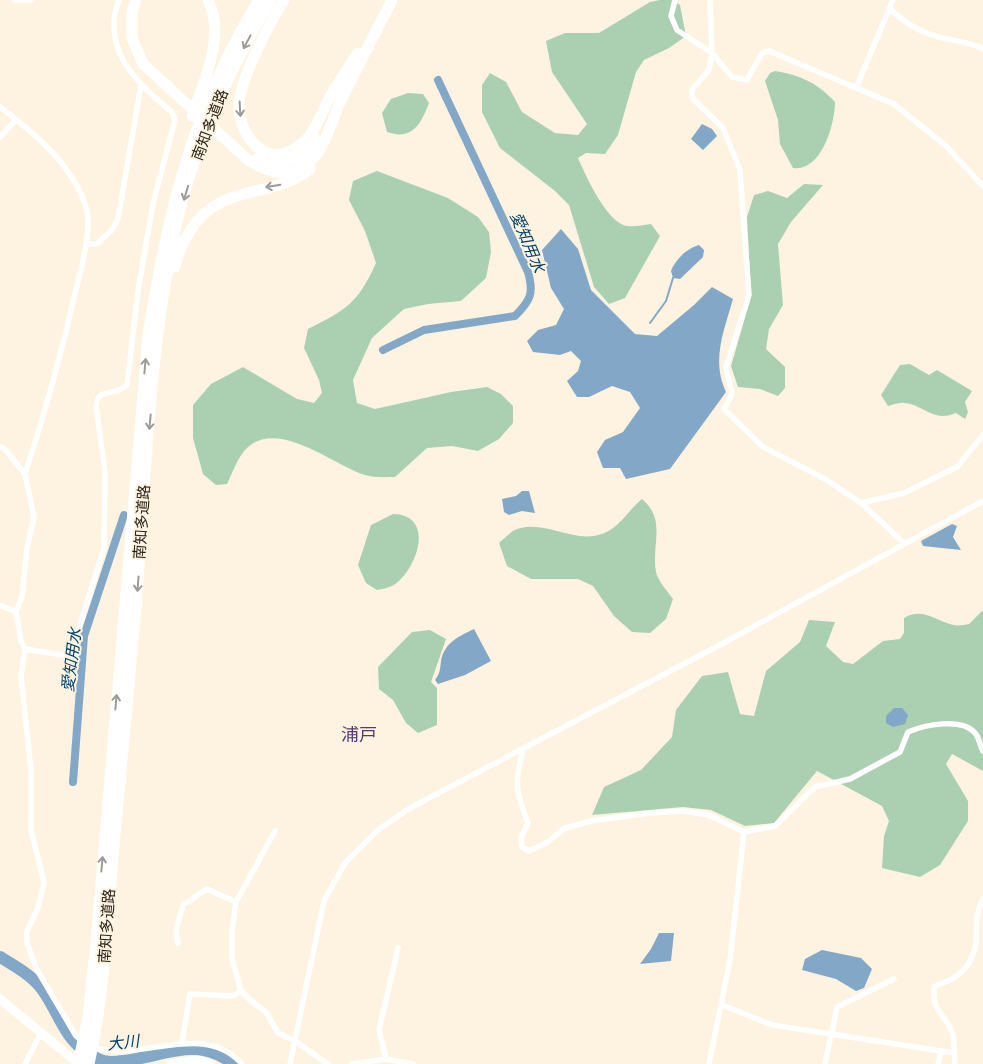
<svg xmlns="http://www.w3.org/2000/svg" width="983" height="1064" font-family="'Golos Text','Noto Sans JP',sans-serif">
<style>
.forest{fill:#aad0b1}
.water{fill:#83a7c6}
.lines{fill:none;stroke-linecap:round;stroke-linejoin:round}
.stream{stroke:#83a7c6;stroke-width:2}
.canal{stroke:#83a7c6;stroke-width:8}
.river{stroke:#83a7c6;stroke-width:12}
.minor{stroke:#fff;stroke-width:5.5}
.secondary{stroke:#fff;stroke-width:9}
.motorway{stroke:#fff;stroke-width:11}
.oneway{stroke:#9e9b96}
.labels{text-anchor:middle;stroke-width:4;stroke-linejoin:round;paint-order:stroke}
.street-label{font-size:15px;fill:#272016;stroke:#fef3e1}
.water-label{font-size:16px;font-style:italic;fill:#003f67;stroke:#fef3e1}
.quarter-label{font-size:18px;fill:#533873;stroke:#fef3e1}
</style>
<rect width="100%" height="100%" fill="#fef3e1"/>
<path class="forest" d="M660,0H672L680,5L686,36L669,48L644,60L636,72L618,135L605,154L586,153L578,158C586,176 607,223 627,226C635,227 643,225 651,224L660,236L625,298L609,304L594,287L569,205L555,191L500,148L482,112V85L490,73L506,82L522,112L555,133L578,135L587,124L552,72L546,41L565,33H599L650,2Z
M775,71C800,75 818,83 835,102C835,123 822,172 793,168L780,144L778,120L765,81L770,73Z
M408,93L423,94L429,103C421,124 412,141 387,132L382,113L391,99Z
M377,171L448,198L478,217L489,232L491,252L486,278L461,301L428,304L404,309L372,338L353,380L357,403L375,409L451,392L487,387L501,394L513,406V423L499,439L478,451L452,446L427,448L395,477C386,477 374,478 365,475C334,466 276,416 245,450C237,459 232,474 227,484L216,485L203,474L193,438V405L211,384L243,367L297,399L314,403L322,393L319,380L304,348L308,329C346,310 358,303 376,263L365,231L349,200L353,181Z
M804,184L823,185L791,222L778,244L783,305L769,329L766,349L785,367V388L778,396L760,389L738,387L731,366L751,297L747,217L754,195L768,191L787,198Z
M910,364L929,375L937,370L972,391L965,402L968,412L965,419L956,413C933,423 923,404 904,403C899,402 893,405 888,406L881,395L900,365Z
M642,499C667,520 651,545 656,572C658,581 668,592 673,599L666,619L650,633L632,632L614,616L593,586L578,579H531L507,566L499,543C504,539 511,531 517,529C545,520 571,542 598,535C618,531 627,511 642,499Z
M393,514C438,515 415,574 392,586C388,588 382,589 377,590L366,583L358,565L371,525Z
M983,610V771L952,754L946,764L968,801V821L940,865L920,877L882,868L884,836L889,821L882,806L817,771L774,823L745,826L711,810L683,807L592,815L604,787L641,770L672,737L676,710L702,676L728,672L740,714L754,716L766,671L800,642L809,620L835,622L826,646L843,662L853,664L883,641L900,639L904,633V618C922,607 936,621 953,625C958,626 964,625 969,624Z
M430,630L446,639L431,682L437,688V725L418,733L406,723L393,700L379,689L378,667L412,632Z"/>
<path class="water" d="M702,124L712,129L717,136L703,150L691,139Z
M561,229L578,249L591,290L635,334L657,336L694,305L712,287L733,299C724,331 711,360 726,392L670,469L626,479L620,468H603L597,452L605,440L623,432L640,408L630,392L612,386L589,397H577L567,381L578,371L581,361L571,351L560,355L533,352L527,341L538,330L556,325L564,309L551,288L542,250Z
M699,245L704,250L703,257L680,279L673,278L671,271C675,260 687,248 699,245Z
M522,491H529L535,513L522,511L509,515L504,512L502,499L516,496Z
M952,524L957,526L953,537L961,550L923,546L921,541Z
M474,629L491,661L465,675L438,684L435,680C440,673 440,670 441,661C444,643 459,636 474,629Z
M894,708H902L908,715L905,724L893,727L886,723V716Z
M659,933H674L671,961L640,964L651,949Z
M822,950L861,958L872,969L864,988L856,991L836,979L802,970L805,959Z"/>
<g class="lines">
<path class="stream" d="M650,323L666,301L673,278"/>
<path class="canal" d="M383,350L424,330L515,316C531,300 534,293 528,272L438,80
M73,782L84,636L124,515"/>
<path class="river" d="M0,957C15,966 31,975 42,989C62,1017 64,1043 98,1059C106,1063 115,1062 124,1061C164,1056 198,1035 233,1064"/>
<path class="minor" d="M15,0H31
M675,0L671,16L677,30L712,53L732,77L747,80L762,53L769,51L894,104L946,146L983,186
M710,0L712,53L709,70L692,90V98L723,128L740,170L749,295L726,367L732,394L724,409L763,447L825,479L861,503L904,543
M889,8C901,20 913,28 929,34C947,41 966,40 983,49
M856,88L893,0
M0,107C34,133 73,165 86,207C93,228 81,268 76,290C62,352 45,413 25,474
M0,137L16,120
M86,244H97L112,230L118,219L141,85
M0,447L4,448L25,474L34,517L27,548L22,597L16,612L21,641L25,649L21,676L31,770V830L44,883L38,908L27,931V943L36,968L76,1036L82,1041
M861,503L904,493L957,467L983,435
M0,605L16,612
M25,649L75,657L77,634L104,548L105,472L96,406C98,386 116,397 127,385L138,291L153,204L175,120L172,112C137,84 100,49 119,0
M523,750C514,782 516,792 528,823L521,838L522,847L529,851L548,842L563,829L591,821L650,813L682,811L709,815L744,832L775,826L815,787L850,779L900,752L908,732C924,725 962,717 975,733C979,737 980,746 983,751
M275,831L236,902L232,931V958L241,991L250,1000L266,1012L278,1033L295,1041L328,1064
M178,943L176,930L183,905L207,889L236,902
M722,1005L772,1025L954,1053
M182,1043L190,994L233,996L241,991
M92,1047C142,1063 203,1020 242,1064
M386,1059L379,1030L398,948
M25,1064L41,1033
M290,1064L324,901L345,863L378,830L410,808L718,646L983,501
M352,1064L386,1059L413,1064
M709,1064L730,960L744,832
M825,1064L837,1007L894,979
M938,1064L941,1052
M955,1064C954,1055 955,1041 952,1032C945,1013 930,1011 935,986C956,979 969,971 975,948C978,939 975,928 977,918C978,911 979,905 983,899"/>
<path class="secondary" d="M0,999L79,1064
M171,1064L198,1060L211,1064"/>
<path class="motorway" d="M136,0L132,12V38L143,64L247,159C263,170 286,179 304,167C325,152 331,122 341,100C358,66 375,33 392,0
M284,0C270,23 237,83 239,109C240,125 249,143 263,151C274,158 288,154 299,146C317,133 320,114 331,95C339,81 349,67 358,53
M192,116C204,80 226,37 208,0
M258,158C281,167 305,163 314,136
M175,267C177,254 183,242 190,231C220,182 271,200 310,169
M78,1064L88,1017L96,942L148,336C167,213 193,107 259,0
M89,1064C104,996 107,927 113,858C121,765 131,673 138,580C146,462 151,342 176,226C194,146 229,70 271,0"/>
</g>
<defs><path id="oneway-shaft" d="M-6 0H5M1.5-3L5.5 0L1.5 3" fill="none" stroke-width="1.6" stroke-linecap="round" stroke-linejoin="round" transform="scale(1.25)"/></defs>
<g class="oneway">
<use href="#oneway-shaft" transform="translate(247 42) rotate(118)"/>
<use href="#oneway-shaft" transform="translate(240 109) rotate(87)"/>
<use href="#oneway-shaft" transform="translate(273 186) rotate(170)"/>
<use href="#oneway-shaft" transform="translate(186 193) rotate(107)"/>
<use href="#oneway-shaft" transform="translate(145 366) rotate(-85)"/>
<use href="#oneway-shaft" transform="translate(150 422) rotate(95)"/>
<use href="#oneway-shaft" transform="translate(138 584) rotate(94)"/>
<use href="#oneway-shaft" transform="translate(116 702) rotate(-85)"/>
<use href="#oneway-shaft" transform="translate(102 864) rotate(-85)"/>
</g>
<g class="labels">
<g class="street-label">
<text transform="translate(210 125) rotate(-69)" y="5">南知多道路</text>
<text transform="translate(142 522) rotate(-86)" y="5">南知多道路</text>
<text transform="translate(107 926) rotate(-86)" y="5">南知多道路</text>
</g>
<g class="water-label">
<text transform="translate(528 242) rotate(67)" y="6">愛知用水</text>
<text transform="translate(71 660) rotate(-83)" y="6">愛知用水</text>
<text transform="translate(123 1042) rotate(-6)" y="6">大川</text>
</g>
<g class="quarter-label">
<text x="359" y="741">浦戸</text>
</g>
</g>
</svg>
